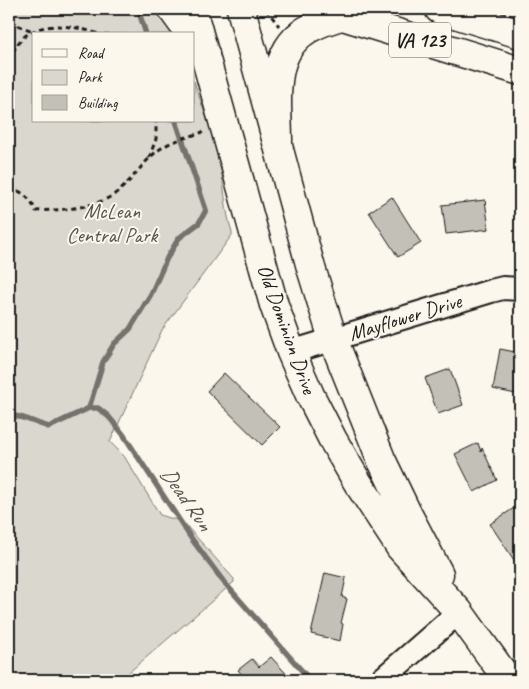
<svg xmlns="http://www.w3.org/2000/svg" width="529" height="689" font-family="Caveat,sans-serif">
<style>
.green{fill:#dad7ce;stroke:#7b7a75}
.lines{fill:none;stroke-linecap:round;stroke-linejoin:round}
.stream{stroke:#74726e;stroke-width:5.5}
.building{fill:#c3c0b8;stroke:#1c1c1c}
.minor-casing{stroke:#1c1c1c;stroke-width:26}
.secondary-casing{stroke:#1c1c1c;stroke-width:31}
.primary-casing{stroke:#1c1c1c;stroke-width:31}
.path{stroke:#1c1c1c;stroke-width:3;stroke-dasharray:5 4;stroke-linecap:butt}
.minor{stroke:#fbf7ec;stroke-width:22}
.secondary{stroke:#fbf7ec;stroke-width:28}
.primary{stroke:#fbf7ec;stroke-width:28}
.labels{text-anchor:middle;stroke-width:4;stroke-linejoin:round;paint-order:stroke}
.shield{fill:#fbf7ec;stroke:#5f5e5a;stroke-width:1}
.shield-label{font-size:20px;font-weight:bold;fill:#1c1c1c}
.park-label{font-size:21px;fill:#555451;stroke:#fbf7ec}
.street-label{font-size:21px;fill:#1c1c1c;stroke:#fbf7ec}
.water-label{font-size:22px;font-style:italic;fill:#575653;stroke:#fbf7ec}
</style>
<rect width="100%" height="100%" fill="#fbf7ec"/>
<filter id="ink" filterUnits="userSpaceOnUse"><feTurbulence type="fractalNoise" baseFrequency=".02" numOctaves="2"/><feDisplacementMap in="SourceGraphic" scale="10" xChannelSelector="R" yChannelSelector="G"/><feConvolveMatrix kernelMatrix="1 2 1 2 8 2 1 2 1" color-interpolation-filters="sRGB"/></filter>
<g filter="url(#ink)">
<path class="green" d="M9,9H171L178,34H34V121H194V81C202,107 213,133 219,159C225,184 224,208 232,232V235L162,330L110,442L124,456L160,515L183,522L234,579V582L120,680H9Z"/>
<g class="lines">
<path class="stream" d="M138,9L146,34
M89,408L103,362L114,344L130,329L151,294L167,258L179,238L199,223L206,210L176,121
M9,415C23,416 35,423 49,427L89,408H98L109,417L123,434L191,538L223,581L310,680"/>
</g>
<path class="building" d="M392,197L421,243L398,257L369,212Z
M485,200L489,229L446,234L442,205Z
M500,349L520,353V395L493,389Z
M450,369L463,405L438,414L425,378Z
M224,373L280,427L262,445L207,391Z
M478,443L481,452L482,448L497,480L474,492L455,454Z
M520,504V569L490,524Z
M325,573L346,578L342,597L347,599L341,623L343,624L340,641L311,634Z
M271,657L292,680H244L246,679L238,670L252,659L259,667Z"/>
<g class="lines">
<defs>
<path id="minor" d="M291,352L491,291L503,288L520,289
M381,680L459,612"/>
<path id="secondary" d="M192,9L274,305L291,352L310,395L333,440L358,483L400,547L459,612L508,680
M241,9L311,268L333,339L381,459L407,513L439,574"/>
<path id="primary" d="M172,9L190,34
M320,9L520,71
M439,9L520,34
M194,39L205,54
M278,142C278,101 268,49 312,27C321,22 331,19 341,16"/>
</defs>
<use href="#minor" class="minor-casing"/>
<use href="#secondary" class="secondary-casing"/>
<use href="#primary" class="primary-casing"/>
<path class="path" d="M266,9L279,26
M9,22L33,31
M9,60C13,51 17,43 24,37C44,20 76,26 99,34
M149,158L156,139V121
M9,189C23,190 30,199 36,211C58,210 83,209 104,200C128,190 140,163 160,149C173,140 189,137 203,132"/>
<use href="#minor" class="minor"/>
<use href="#secondary" class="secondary"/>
<use href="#primary" class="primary"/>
</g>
</g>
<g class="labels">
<rect class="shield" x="389" y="22.5" width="62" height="35" rx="4"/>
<g class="shield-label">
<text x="420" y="47">VA 123</text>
</g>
<g class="park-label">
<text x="112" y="218">McLean<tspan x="112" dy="24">Central Park</tspan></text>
</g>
<g class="street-label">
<text transform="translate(405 317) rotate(-17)" y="7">Mayflower Drive</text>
<text transform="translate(287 329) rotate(70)" y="7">Old Dominion Drive</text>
</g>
<g class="water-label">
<text transform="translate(187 498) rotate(55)" y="8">Dead Run</text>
</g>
</g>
<rect width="529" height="689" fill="none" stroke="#fbf7ec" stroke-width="30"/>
<rect x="15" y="15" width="499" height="659" fill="none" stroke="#1c1c1c" stroke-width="2" filter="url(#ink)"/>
<rect x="32" y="32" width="162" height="90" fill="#fbf7ec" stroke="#a29f99"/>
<rect x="42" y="49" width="25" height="8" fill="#fbf7ec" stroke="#a29f99"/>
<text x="78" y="58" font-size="15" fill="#1c1c1c">Road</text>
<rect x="42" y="70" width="25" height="15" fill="#dad7ce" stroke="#a29f99"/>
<text x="78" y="82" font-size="15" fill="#1c1c1c">Park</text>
<rect x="42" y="95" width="25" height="15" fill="#c3c0b8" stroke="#a29f99"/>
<text x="78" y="108" font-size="15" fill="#1c1c1c">Building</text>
</svg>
